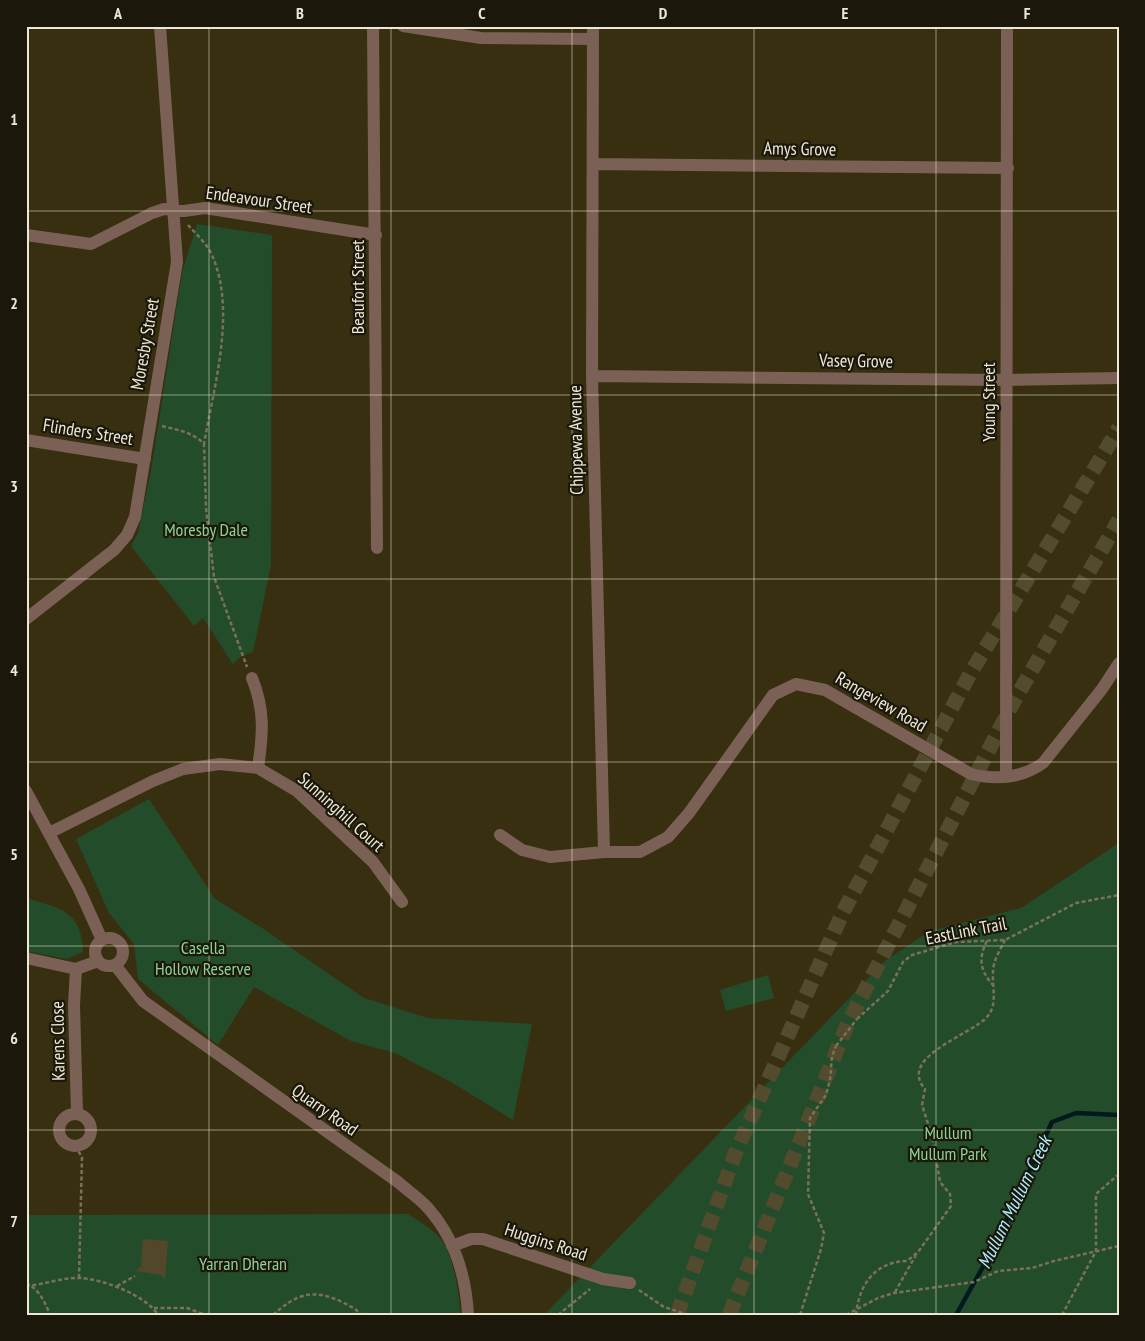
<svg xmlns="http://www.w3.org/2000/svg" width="1145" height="1341" font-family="'PT Sans Narrow',sans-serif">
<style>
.green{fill:#234d2a}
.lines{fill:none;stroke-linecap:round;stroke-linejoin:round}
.stream{stroke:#00191f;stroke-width:4.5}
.building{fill:#524829}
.highway-tunnel{stroke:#534b2e;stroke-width:15;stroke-dasharray:15 8;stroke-linecap:butt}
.path{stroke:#7a7258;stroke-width:2.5;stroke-dasharray:4 2.5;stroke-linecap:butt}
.minor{stroke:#7b6155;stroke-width:12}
.path-bridge{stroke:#7a7258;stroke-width:2.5;stroke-dasharray:4 2.5;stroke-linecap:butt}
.grid{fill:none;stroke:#ede8d6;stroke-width:1;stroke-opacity:0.55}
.labels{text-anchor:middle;stroke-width:4.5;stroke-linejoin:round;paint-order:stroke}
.street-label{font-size:18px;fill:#ede8d6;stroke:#1b170a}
.park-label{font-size:18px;fill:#8ad393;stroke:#1b170a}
.water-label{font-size:19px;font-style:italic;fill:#abedfe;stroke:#1b170a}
.neatline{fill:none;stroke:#ede8d6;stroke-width:2}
.grid-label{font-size:16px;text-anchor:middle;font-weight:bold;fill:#ede8d6}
</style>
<rect width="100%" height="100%" fill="#382f10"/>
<path class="green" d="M197,224L272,235L271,565L253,652L241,656L233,664L203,618L194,626L131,546L138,533L151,471L182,273Z
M149,799L215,899L262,928L364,998L428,1018L532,1024L513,1120L451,1082L395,1053L351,1041L254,987L218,1045L138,979L134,944L109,913L76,839Z
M1119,843V1315H544L886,960L930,931L1021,908Z
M26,898C60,908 82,911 83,952L67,959L26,951Z
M768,975L774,998L726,1011L720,990Z
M408,1214C418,1221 431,1228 439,1237C453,1252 460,1295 460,1315H26V1215Z"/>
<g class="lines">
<path class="stream" d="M956,1315L993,1249L1052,1122L1076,1113L1119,1115"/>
</g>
<path class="building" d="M143,1239L168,1241L165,1279L161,1275L136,1271L141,1266Z"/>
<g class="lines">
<path class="highway-tunnel" d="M677,1315L735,1154L843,912L970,674L1119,428
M729,1315L848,1023L1014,701L1119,520"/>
<path class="path" d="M188,225C195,233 205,242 210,251C238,307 214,385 204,444
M162,426C177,430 193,432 204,444L206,508L214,577L247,667
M987,941C978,958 980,971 993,985
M857,1019L888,991L903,962L912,955L956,942L1005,940L1076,903L1119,895
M75,1146L82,1157L79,1277
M26,1283C39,1289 45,1302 50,1315
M26,1286C43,1285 63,1277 80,1278C102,1279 146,1295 158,1315
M117,1286L135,1276
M639,1290L664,1307L689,1315
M895,1292L916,1255
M154,1308H187L206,1315
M273,1315C296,1294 313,1288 342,1302C349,1306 356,1308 361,1315
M558,1315L590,1289
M800,1315L821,1249L824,1233L808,1194L810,1118L826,1095L830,1080L832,1056L836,1046
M846,1315L878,1298L894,1293L974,1282L998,1271L1032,1268L1054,1261L1119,1246
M856,1315C859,1284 875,1262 907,1261L918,1252L951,1206L950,1194L940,1182L933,1139L922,1105L925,1089C897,1057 971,1035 987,1017C998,1005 992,987 993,972C993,961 1000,950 1005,940
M1062,1315L1096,1251V1194L1119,1174"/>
<path class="minor" d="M373,26L377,548
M403,26L481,38L593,39
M593,26L592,376L604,852
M593,164L1008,168
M26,235L91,244L152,213L164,209L184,211L205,208L376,235
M592,376L1006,380L1119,378
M26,440L145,459
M26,619L114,550L127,535L135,517L177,262L160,26
M252,678C265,710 263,734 258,768
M1006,777L1007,26
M26,791L79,889L102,940
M49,833L153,781L183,769L220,764L258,768L297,791L373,862L402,902
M500,835L522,850L550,857L604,852H640L668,837L689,813L773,695L796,684L825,690L971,774C996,780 1021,779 1043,763L1102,689L1119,663
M95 952a14 14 0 1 1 28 0a14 14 0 1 1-28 0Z
M26,958L76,969L98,961
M115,965L143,1001L398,1182C408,1191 419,1198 428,1208C454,1237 466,1276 468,1315
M76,969L74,1005L77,1113
M59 1130a16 16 0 1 1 32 0a16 16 0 1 1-32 0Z
M452,1246L471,1239H483L603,1279L630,1283"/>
<path class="path-bridge" d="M836,1046L857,1019"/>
</g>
<path class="grid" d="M209,26V1315M391,26V1315M572,26V1315M754,26V1315M936,26V1315M26,211H1119M26,395H1119M26,579H1119M26,762H1119M26,946H1119M26,1130H1119"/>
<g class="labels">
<g class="street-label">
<text transform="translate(800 149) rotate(1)" y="6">Amys Grove</text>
<text transform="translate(259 200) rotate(8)" y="6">Endeavour Street</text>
<text transform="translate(358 287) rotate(-90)" y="6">Beaufort Street</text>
<text transform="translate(145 344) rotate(-80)" y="6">Moresby Street</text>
<text transform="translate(856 361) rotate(1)" y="6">Vasey Grove</text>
<text transform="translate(989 402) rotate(-90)" y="6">Young Street</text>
<text transform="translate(88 432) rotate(9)" y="6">Flinders Street</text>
<text transform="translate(576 440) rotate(-91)" y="6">Chippewa Avenue</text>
<text transform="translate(881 702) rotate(30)" y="6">Rangeview Road</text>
<text transform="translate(341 812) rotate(42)" y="6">Sunninghill Court</text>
<text transform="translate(966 931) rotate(-11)" y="6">EastLink Trail</text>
<text transform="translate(58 1041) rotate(-91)" y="6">Karens Close</text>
<text transform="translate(325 1110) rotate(35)" y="6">Quarry Road</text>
<text transform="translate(546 1242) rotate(18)" y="6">Huggins Road</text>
</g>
<g class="park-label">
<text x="206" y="536">Moresby Dale</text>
<text x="203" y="954">Casella<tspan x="203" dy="21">Hollow Reserve</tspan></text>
<text x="948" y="1139">Mullum<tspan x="948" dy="21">Mullum Park</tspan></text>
<text x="243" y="1270">Yarran Dheran</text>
</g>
<g class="water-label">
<text transform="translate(1014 1202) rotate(-64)" y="7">Mullum Mullum Creek</text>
</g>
</g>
<rect width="1145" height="1341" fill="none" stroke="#1b170a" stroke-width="55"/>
<rect x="28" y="28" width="1090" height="1286" class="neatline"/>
<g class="grid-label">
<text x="118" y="19">A</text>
<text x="300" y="19">B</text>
<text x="482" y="19">C</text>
<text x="663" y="19">D</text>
<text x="845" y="19">E</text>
<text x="1027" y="19">F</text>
<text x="14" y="125">1</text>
<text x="14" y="309">2</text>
<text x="14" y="492">3</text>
<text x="14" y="676">4</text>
<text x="14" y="860">5</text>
<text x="14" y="1044">6</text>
<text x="14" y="1227">7</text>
</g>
</svg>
